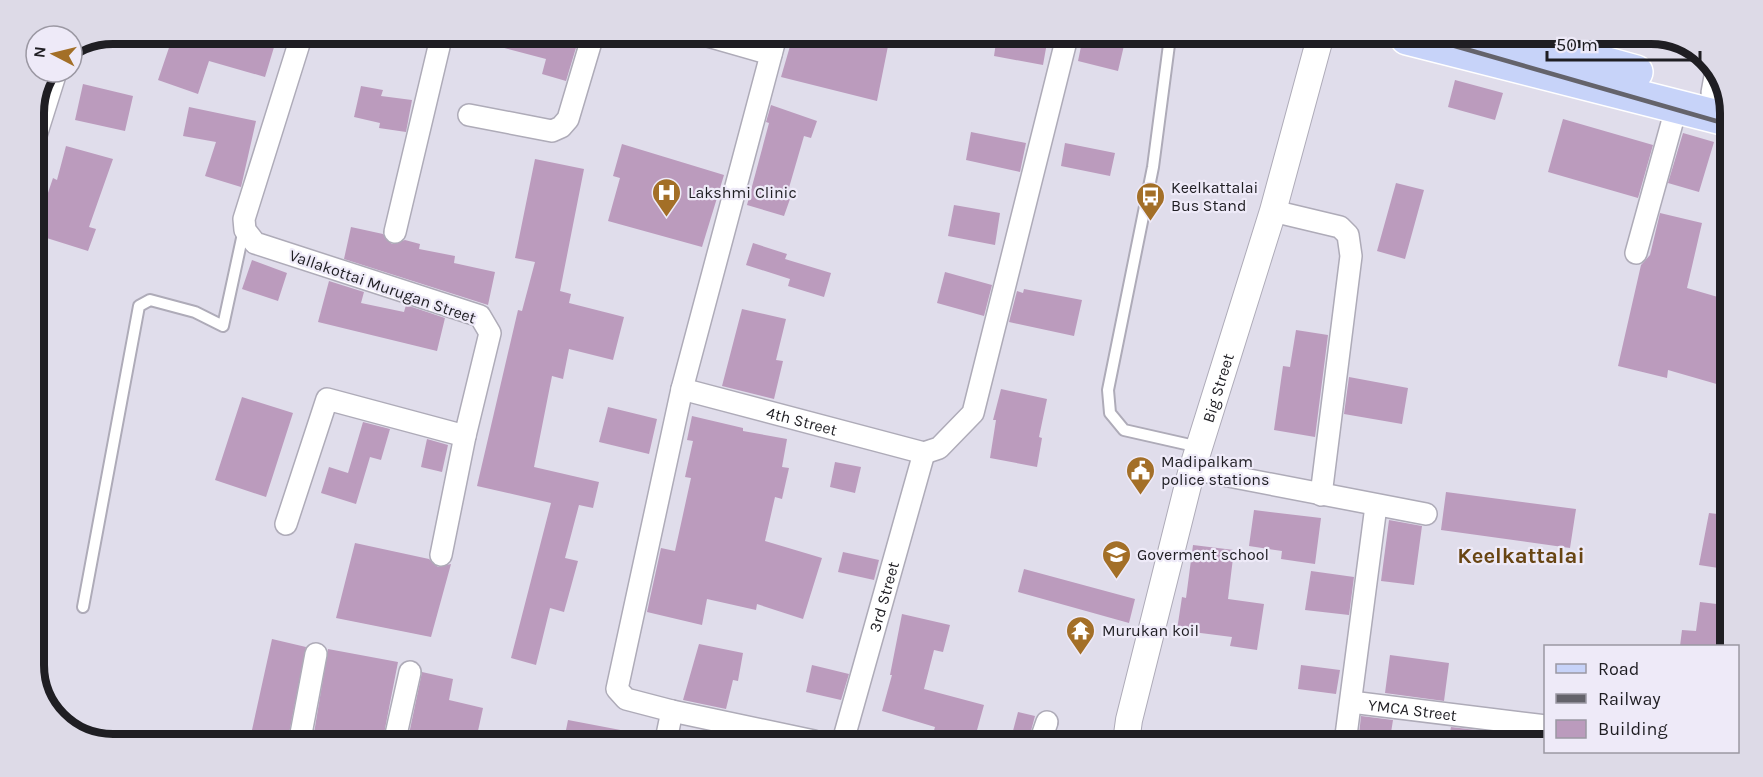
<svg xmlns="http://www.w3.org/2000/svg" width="1763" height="777" font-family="Karla,sans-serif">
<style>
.building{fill:#bb9bbd}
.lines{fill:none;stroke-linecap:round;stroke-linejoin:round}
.service-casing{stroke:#aeabb8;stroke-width:14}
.minor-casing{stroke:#aeabb8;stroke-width:24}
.tertiary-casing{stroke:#aeabb8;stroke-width:28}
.primary-casing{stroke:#fff;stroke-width:36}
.service{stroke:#fff;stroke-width:10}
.minor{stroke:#fff;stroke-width:21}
.tertiary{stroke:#fff;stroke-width:26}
.primary{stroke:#c7d3f9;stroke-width:33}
.rail{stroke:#64636b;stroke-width:4.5}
.labels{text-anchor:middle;stroke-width:4.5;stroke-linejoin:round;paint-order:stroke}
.poi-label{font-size:16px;fill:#1f1e23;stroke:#eeeaf8;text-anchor:start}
.street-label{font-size:16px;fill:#1f1e23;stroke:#eeeaf8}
.district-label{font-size:22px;font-weight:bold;fill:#684513;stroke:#eeeaf8}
.rim{fill:none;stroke:#1f1e23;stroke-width:8}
</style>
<rect width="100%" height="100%" fill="#e0ddeb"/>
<path class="building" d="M174,33H179L278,34L265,77L209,61L198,94L158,80Z
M475,34L555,35L578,41L566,81L542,74L546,59L474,40Z
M793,36H890L877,101L781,77Z
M997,36L1048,37L1043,65L994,56Z
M1083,37H1126L1118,71L1078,61Z
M1455,80L1503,93L1495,120L1448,107Z
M83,84L133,96L125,131L75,120Z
M361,86L383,90L381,96L412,100L406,132L379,128L380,123L354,117Z
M771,105L817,121L811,138L804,136L786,198L790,199L784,216L747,205L769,123L766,122Z
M189,107L256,121L241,187L205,176L216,142L183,136Z
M1563,119L1653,145L1638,198L1548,172Z
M971,132L1026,143L1020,172L966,160Z
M1683,133L1714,142L1699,192L1668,183Z
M1065,143L1115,153L1110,176L1061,166Z
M622,144L724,175L702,247L608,221L620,178L613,176Z
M66,146L113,159L89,227L96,229L88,251L34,234L53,178L57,180Z
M535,159L584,169L560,291L571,294L569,303L624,317L613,360L569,349L563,379L552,376L534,467L599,482L593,508L579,505L565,558L578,561L564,612L550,608L536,665L511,658L551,503L477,486L518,310L522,311L535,262L515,258Z
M1396,183L1424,190L1405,259L1377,251Z
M954,205L1000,213L995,245L948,236Z
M1660,213L1702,223L1687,288L1728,300L1727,387L1668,370L1667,378L1618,366L1641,265L1650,255Z
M351,227L383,234L392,244L405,240L420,244L419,249L455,256L454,263L495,272L488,305L344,259Z
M753,243L787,254L785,259L831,273L824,297L788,286L790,279L746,265Z
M252,260L287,273L278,301L242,289Z
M945,272L992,285L984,316L937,303Z
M329,281L364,292L361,303L404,312L406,305L445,318L437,351L318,322Z
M1024,289L1082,300L1074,336L1009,322L1017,291L1023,293Z
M742,309L786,319L776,360L783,361L774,399L722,386Z
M1296,330L1328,335L1315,437L1274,430L1283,366L1290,367Z
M1349,377L1408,388L1402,424L1344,414Z
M1001,389L1047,399L1039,437L1042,438L1037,467L990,458L996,420H993Z
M242,397L293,413L266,497L215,480Z
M608,407L657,419L649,454L599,442Z
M692,416L743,428V431L787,439L782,467L789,468L782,499L775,497L765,541L822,558L803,619L757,604L756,610L707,599L702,625L647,612L661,548L675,551L691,478L685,477L693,441L687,440Z
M363,422L390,429L381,460L370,457L356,504L321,493L329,467L348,473Z
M427,439L448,445L442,472L421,467Z
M835,462L861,467L855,493L830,487Z
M1446,492L1576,509L1570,548L1441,530Z
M1254,510L1321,518L1315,564L1281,559L1282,551L1249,546Z
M1709,513L1726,515L1725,569L1699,565Z
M1389,520L1422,526L1414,585L1381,581Z
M355,543L429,559L438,567L451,564L431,637L336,618Z
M1193,545L1234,550L1228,599L1264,604L1257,650L1230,646L1232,637L1177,630L1182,597L1186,598Z
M843,552L879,560L874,580L838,572Z
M1024,569L1135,599L1129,623L1018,592Z
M1311,571L1354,577L1349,615L1305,610Z
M1700,602L1725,605V646H1680L1682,630L1696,631Z
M902,614L950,625L943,652L934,650L924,689L984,705L974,741H931L935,727L882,711L892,675H890Z
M272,639L306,647L288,739H250Z
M699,644L743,653L738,681L733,680L726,709L683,700Z
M328,649L398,662L383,739H313Z
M1390,655L1449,663L1444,701L1385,693Z
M812,665L849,674L841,700L806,692Z
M1301,665L1340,670L1336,694L1298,689Z
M422,672L453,679L449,700L483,708L476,740L408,739Z
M1018,712L1035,716L1028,742H1010Z
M1361,716L1393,720L1390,739L1359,735Z
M568,720L631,732L630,740H564Z
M1451,727L1484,731L1483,743H1448Z"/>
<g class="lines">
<defs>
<path id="service" d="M1170,37L1153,167L1108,390L1110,413L1124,430L1199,447
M83,607L139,306L150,300L195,312L223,326L244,229"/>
<g id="minor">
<path d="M704,35L771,54"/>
<path d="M776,36L682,389L617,689L626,699L672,711L814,741"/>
<path d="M1712,93L1716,71"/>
<path d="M469,115L552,131L561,127L568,119L593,35"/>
<path d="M33,145L56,72"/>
<path d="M1273,211L1340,227L1348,235L1351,256L1321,495"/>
<path d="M395,232L442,34"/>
<path d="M1636,253L1677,105"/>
<path id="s1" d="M682,389L924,453"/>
<path d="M924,453L939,448L973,413L1067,37"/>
<path d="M1192,469L1426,514"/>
<path d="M286,524L327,399L465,436L490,333L480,316L255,243L245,230L244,219L302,34"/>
<path d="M441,555L465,436"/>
<path id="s2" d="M1351,702L1546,726"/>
<path d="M300,739L316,654"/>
<path d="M395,739L410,672"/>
<path d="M666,740L672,711"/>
<path id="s3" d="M843,741L924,453"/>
<path d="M1040,742L1047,722"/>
<path d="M1345,743L1376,506"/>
</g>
<g id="tertiary">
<path id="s4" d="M1126,742L1129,720L1191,473L1273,211L1320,38"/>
</g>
<path id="primary" d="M1407,38L1730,120
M1513,38L1636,72"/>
</defs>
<use href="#service" class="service-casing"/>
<use href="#minor" class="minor-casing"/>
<use href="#tertiary" class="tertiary-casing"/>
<use href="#primary" class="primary-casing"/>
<use href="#service" class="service"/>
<use href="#minor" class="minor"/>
<use href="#tertiary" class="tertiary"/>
<use href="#primary" class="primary"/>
<path class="rail" d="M1427,38L1730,125"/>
</g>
<defs>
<symbol id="hospital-pin" viewBox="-11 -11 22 30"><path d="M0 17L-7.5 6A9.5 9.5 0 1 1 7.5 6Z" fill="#a36f27" stroke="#eeeaf8"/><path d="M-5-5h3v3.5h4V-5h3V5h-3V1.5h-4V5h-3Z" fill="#fff"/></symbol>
<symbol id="bus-pin" viewBox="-11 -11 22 30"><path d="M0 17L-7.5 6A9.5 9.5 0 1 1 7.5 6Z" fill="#a36f27" stroke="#eeeaf8"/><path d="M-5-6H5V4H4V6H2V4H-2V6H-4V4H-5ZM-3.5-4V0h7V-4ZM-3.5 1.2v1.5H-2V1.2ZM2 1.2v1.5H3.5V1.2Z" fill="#fff"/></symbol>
<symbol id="civic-pin" viewBox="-11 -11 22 30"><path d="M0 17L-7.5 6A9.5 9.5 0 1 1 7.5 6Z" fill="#a36f27" stroke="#eeeaf8"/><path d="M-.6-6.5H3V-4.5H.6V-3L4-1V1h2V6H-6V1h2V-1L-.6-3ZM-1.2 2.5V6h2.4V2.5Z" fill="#fff"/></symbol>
<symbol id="school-pin" viewBox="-11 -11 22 30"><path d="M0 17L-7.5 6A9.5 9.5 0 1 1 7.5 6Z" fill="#a36f27" stroke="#eeeaf8"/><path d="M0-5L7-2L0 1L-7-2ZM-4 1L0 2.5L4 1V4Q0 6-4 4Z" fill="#fff"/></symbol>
<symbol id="temple-pin" viewBox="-11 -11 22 30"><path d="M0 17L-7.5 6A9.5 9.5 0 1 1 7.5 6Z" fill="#a36f27" stroke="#eeeaf8"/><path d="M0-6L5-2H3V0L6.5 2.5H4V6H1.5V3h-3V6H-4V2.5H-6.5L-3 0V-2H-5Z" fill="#fff"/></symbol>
</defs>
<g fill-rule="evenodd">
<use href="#hospital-pin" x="650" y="176" width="33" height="45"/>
<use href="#bus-pin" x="1134" y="180" width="33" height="45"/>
<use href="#civic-pin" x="1124" y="454" width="33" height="45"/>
<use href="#school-pin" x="1100" y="538" width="33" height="45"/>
<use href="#temple-pin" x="1064" y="614" width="33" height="45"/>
</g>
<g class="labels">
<g class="poi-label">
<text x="1171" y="193">Keelkattalai<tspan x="1171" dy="18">Bus Stand</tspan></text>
<text x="688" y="198">Lakshmi Clinic</text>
<text x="1161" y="467">Madipalkam<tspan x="1161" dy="18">police stations</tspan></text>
<text x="1137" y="560">Goverment school</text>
<text x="1102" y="636">Murukan koil</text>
</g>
<g class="street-label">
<text transform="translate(383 286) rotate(19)" y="6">Vallakottai Murugan Street</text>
<text dy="6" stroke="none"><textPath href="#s4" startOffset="366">Big Street</textPath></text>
<text dy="6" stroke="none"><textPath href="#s1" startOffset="124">4th Street</textPath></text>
<text dy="6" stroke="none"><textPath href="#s3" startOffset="150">3rd Street</textPath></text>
<text dy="6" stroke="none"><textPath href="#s2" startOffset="62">YMCA Street</textPath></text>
</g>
<g class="district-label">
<text x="1521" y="563">Keelkattalai</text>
</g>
</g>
<path d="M0 0H1763V777H0ZM113 44H1651A69 69 0 0 1 1720 113V665A69 69 0 0 1 1651 734H113A69 69 0 0 1 44 665V113A69 69 0 0 1 113 44Z" fill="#dddae7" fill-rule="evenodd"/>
<path class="rim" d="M113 44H1651A69 69 0 0 1 1720 113V665A69 69 0 0 1 1651 734H113A69 69 0 0 1 44 665V113A69 69 0 0 1 113 44Z"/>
<rect x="1544" y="645" width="195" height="108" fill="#eeeaf8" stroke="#9b98a3" stroke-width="1.5"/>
<rect x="1556" y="664" width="30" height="9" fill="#c7d3f9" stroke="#9b98a3" stroke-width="1.5"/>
<text x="1598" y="675" font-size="18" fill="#1f1e23">Road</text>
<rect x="1556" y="694" width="30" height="9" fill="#64636b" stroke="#9b98a3" stroke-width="1.5"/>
<text x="1598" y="705" font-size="18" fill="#1f1e23">Railway</text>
<rect x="1556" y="720" width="30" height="18" fill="#bb9bbd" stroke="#9b98a3" stroke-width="1.5"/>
<text x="1598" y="735" font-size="18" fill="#1f1e23">Building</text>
<g transform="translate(54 54) rotate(277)"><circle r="28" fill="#eeeaf8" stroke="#9b98a3" stroke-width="1.5"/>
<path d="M0-4.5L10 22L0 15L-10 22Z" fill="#a36f27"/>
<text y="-9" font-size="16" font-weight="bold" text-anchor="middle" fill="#1f1e23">N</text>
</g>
<path d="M1547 51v9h153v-9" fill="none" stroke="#1f1e23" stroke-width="3"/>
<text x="1556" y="51" font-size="18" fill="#1f1e23" stroke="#eeeaf8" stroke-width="4.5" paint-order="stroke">50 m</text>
</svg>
